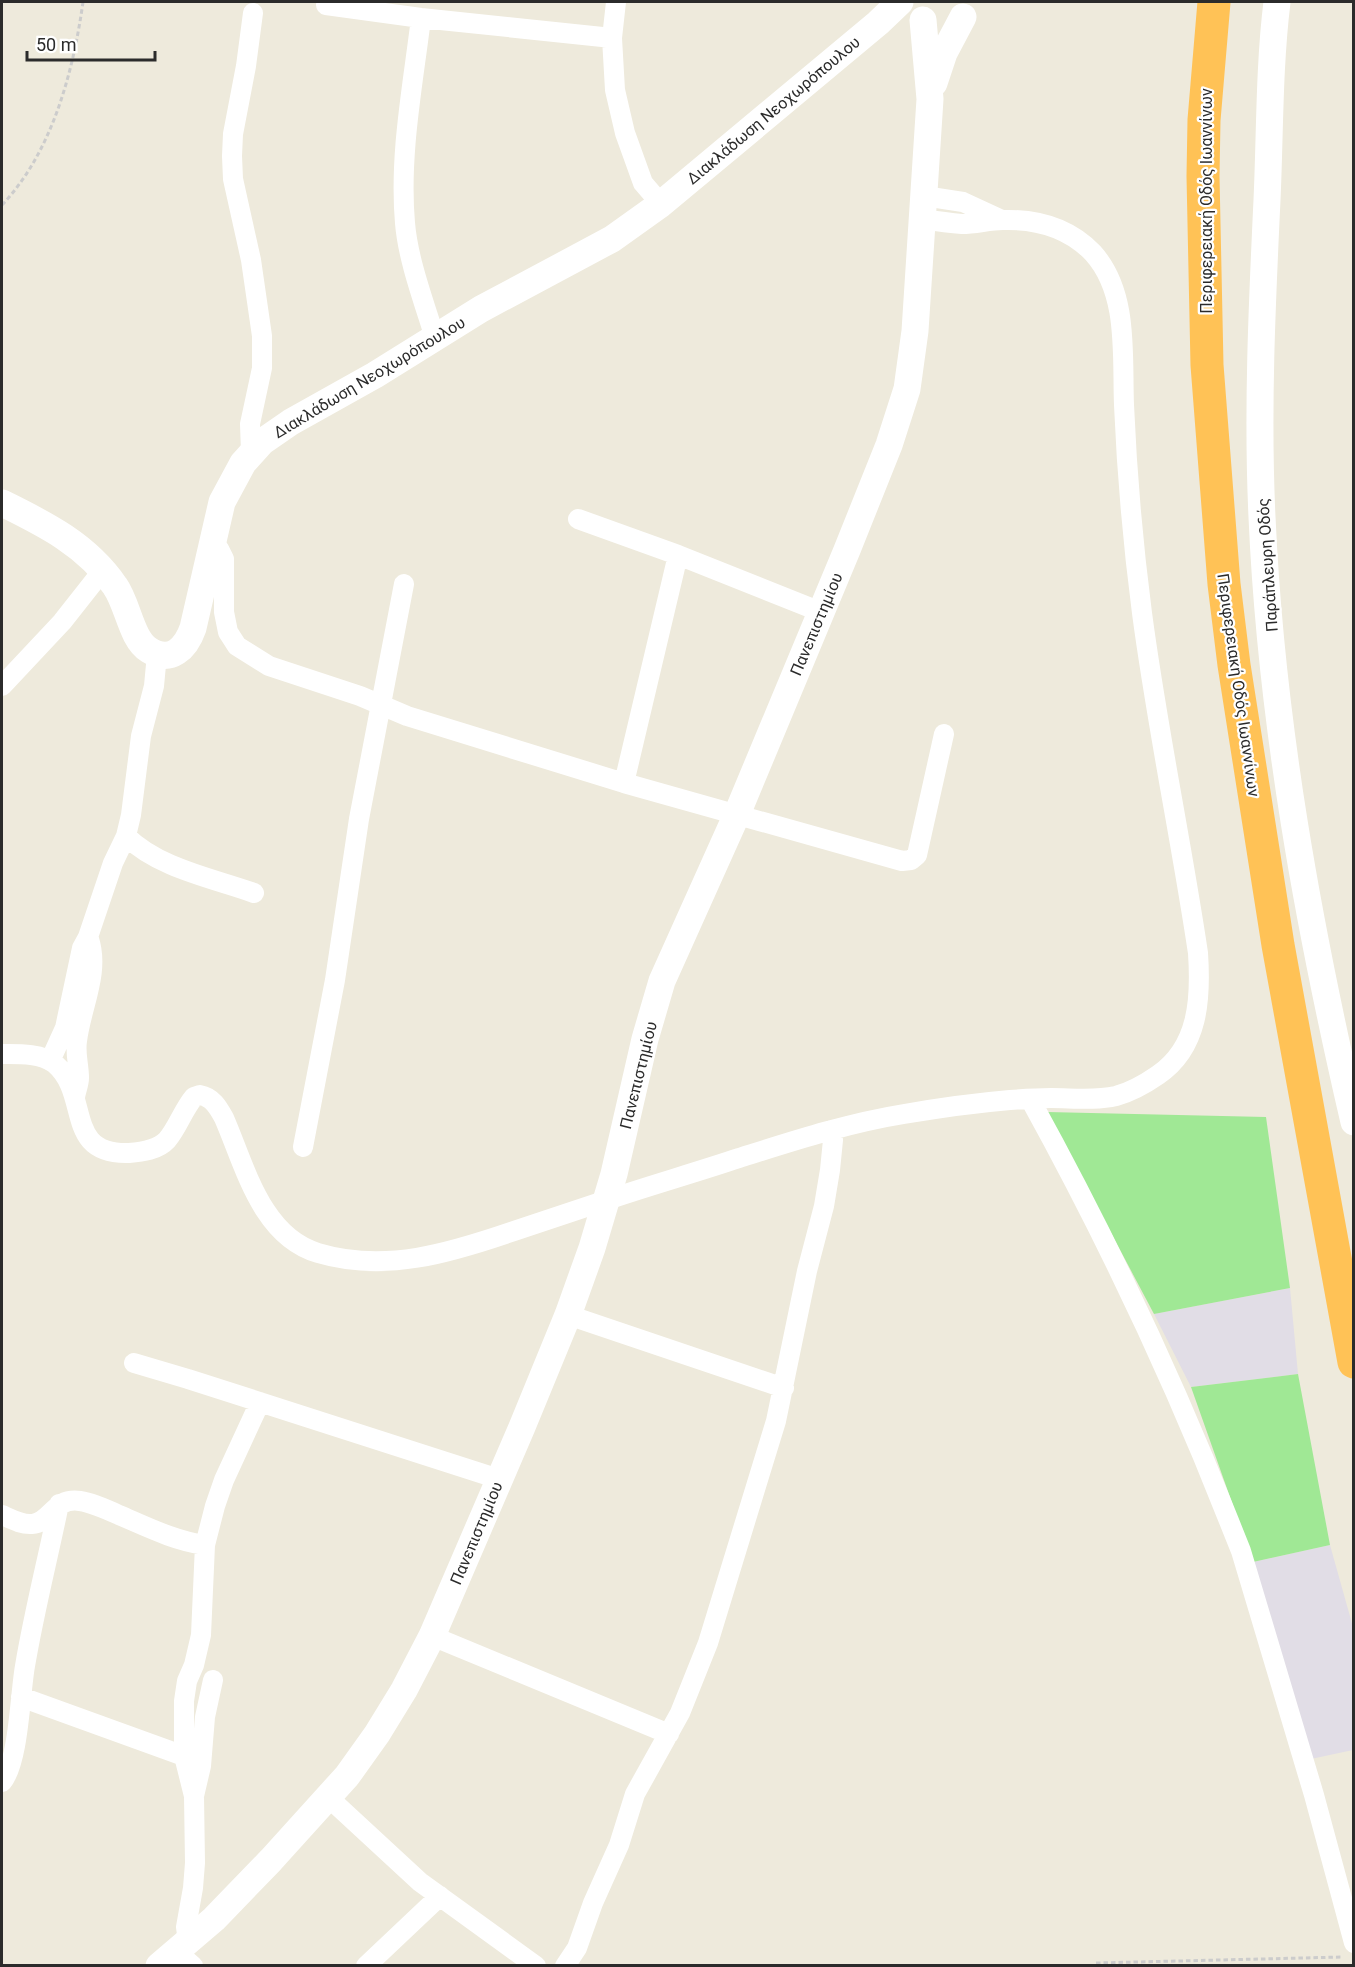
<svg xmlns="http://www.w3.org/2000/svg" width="1355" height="1967" font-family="Roboto,sans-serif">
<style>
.industrial{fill:#e1dde6}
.green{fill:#a0e895}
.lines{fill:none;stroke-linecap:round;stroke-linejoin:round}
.path{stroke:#ccc;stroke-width:3;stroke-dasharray:4.5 3;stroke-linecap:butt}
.street{stroke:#fff;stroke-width:20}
.secondary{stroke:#fff;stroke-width:27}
.highway{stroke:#ffc256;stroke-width:33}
.labels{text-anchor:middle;stroke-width:4.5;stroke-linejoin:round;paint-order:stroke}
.street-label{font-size:16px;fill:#2b2b2b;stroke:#fff}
</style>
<rect width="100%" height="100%" fill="#eeeadc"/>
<path class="industrial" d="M1290,1288L1298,1374L1191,1387L1154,1314Z
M1330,1545L1353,1627V1750L1311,1759L1253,1562Z"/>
<path class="green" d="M1047,1112L1266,1117L1290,1288L1154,1314Z
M1298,1374L1330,1545L1253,1562L1191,1387Z"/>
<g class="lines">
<path class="path" d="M2,205C52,152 73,73 83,2
M1096,1963L1343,1957"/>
<path class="street" d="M326,5L421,18L612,38L615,90L625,133L643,183L661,204
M421,18C413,85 399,155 405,223C408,260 424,302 435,338
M612,38L616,2
M924,196L963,202L1002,220
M251,452L250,424L262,368V336L251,260L233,179L232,156L233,134L246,66L253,13
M578,519L678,555L821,612
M212,543L219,549L224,559V612L228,632L237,646L269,666L360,696L407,716L624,783L902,861L911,860L917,855L944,734
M2,686L62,622L103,570
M624,783L678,555
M126,836C158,868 212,878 254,893
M2,1054C18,1054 41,1053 55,1064C91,1095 63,1155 129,1153C142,1152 158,1150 167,1140C178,1127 183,1110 194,1097L200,1095C212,1097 218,1107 224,1118C245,1166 261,1236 318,1253C385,1273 450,1253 514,1231C544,1221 574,1211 604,1201C648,1186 694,1173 739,1158C793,1141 848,1123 904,1114C939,1108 975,1103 1010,1100C1023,1099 1037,1098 1051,1098C1072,1098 1095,1101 1116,1096C1131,1092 1145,1084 1158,1075C1199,1047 1201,998 1198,953C1181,839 1157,727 1142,613C1133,544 1127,475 1124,405C1122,355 1129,293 1093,253C1069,228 1037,219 1003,220C989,220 976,224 962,224C949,223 935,221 922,219
M50,1061L65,1028L82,948L88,937L113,863L126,836L131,815L141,736L154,686L157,654
M75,1097C76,1091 79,1084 79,1078C79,1065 75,1054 77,1041C81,1007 100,973 89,939
M1030,1099C1105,1235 1172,1376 1229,1521L1241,1551L1314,1795L1354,1943
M303,1147L335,980L359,819L404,584
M568,1315L784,1388
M134,1363L188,1379L499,1479
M2,1515C11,1519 22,1525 32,1524C51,1523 53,1497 80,1501C93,1503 106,1509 119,1515C147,1527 175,1541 205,1545
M432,1636L669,1734
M21,1697L184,1756
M2,1782C19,1762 20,1693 25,1666C34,1612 48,1558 59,1504
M194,1796L184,1756V1701L187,1681L194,1665L201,1635L205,1545L215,1506L224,1480L260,1402
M328,1797L420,1882L536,1966
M188,1942L186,1927L193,1888L195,1863L194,1796L201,1766L205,1717L213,1680
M177,1952L193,1966
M366,1966L440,1896
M565,1966L577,1948L593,1903L619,1845L635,1794L680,1713L708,1643L776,1421L807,1271L824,1206L830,1170L833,1140L831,1130"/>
<path class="secondary" d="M1277,2C1269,67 1270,134 1267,200C1262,305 1257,412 1262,517C1271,721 1308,924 1354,1122
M934,83L944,53L963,17
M2,503C45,524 87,545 115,586C128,604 131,639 149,650C171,664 186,648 193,628L222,502L243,463L262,442L291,422L375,375L481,309L612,239L661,204L878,23L900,2
M159,1966L214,1919L271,1860L347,1776L377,1734L404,1690L432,1636L522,1427L568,1315L592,1248L614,1174L645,1039L662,981L737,814L847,550L889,445L907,389L915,331L930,99L923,20"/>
<path class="highway" d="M1214,2L1204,120L1203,176L1207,365L1224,584L1234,665L1278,945L1354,1362"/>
</g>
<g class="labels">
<g class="street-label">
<text transform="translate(773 110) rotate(-40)" y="6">Διακλάδωση Νεοχωρόπουλου</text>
<text transform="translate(1206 201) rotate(-90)" y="6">Περιφερειακή Οδός Ιωαννίνων</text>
<text transform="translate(369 377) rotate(-31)" y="6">Διακλάδωση Νεοχωρόπουλου</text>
<text transform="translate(1267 565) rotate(-94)" y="6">Παράπλευρη Οδός</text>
<text transform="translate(816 624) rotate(-67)" y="6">Πανεπιστημίου</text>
<text transform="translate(1239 685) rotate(82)" y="6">Περιφερειακή Οδός Ιωαννίνων</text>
<text transform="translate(638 1075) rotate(-76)" y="6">Πανεπιστημίου</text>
<text transform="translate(476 1533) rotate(-67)" y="6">Πανεπιστημίου</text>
</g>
</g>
<rect width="1355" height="1967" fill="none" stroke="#2b2b2b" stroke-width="6"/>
<path d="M27 51v9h128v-9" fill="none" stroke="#2b2b2b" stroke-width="3"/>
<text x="36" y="51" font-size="18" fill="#2b2b2b" stroke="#ffffff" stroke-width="4.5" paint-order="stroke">50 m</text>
</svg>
